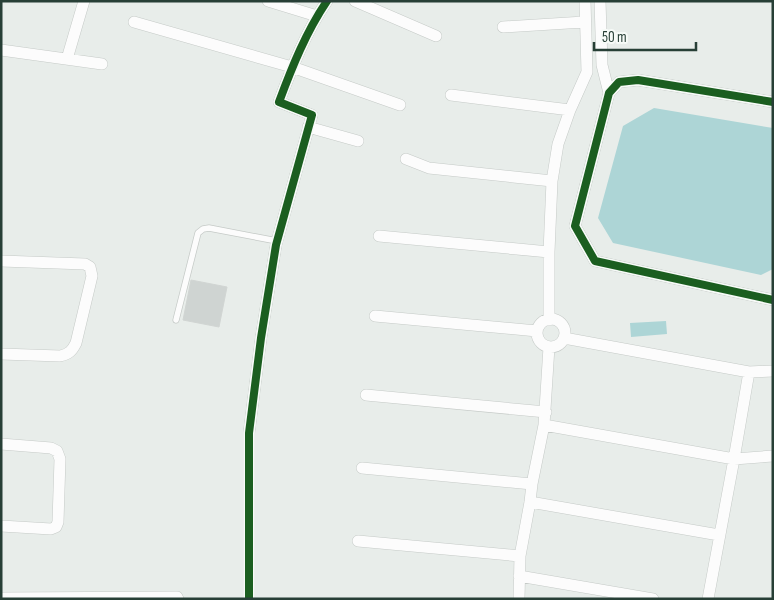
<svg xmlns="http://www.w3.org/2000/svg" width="774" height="600" font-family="'Sofia Sans Condensed',sans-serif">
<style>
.water{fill:#add5d6}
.building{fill:#cfd4d2;stroke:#d1d5d3}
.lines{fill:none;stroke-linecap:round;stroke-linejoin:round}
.lane-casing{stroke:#c5cac7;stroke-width:7}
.street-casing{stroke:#c5cac7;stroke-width:12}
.lane{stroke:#fcfcfc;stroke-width:5.5}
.street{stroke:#fcfcfc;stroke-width:11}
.cycleway-casing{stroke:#f7fbf8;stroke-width:11}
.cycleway{stroke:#1b5e20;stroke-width:8}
</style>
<rect width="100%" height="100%" fill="#e8edea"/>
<path class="water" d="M654,108L773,128V269L761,275L613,243L598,218L623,126Z
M666,321L667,334L631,337L630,323Z"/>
<path class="building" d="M191,280L227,287L219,327L183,320Z"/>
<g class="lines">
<defs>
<path id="lane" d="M176,320L198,233L203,229L209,228L277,241"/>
<path id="street" d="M268,1L317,16
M355,1L436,36
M600,1L602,65L609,93
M134,22L292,67L400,105
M503,27L584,22
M1,50L102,64
M67,59L84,1
M451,95L570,110
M773,102L638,80L619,82L609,93L575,226L595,261L773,300
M308,127L358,141
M406,159L429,168L552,181
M379,236L549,252
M1,261L85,264L90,267L92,276L76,343C72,351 69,354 60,356L1,354
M375,316L537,331
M537 333a14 14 0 1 1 28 0a14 14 0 1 1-28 0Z
M549,320V252L552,181L558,144L570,110L587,72L585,1
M564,338L749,372L773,371
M366,395L546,412
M544,425L734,459L773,456
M1,444L51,448L57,451L60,459L58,522L56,527L51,529L1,526
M362,468L532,484
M530,502L719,535
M358,541L520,556
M519,576L653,599
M1,598L177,597L178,599
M249,599V433L261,338L276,245L312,115L279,102C292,67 306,32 327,1
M519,599L520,556L530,502L532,484L544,425L549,347
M708,599L734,459L749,372"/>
</defs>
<use href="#lane" class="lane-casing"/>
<use href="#street" class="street-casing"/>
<use href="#lane" class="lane"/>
<use href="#street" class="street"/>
<defs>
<path id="cycleway" d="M773,102L638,80L619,82L609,93L575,226L595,261L773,300
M249,599V433L261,338L276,245L312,115L279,102C292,67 306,32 327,1"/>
</defs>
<use href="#cycleway" class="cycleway-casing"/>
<use href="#cycleway" class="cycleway"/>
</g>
<rect width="774" height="600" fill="none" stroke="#273f36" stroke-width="5"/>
<path d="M594 42v8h102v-8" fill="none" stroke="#273f36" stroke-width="2.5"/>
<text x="602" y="42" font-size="15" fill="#273f36" stroke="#f7fbf8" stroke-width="4" paint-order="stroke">50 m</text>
</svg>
